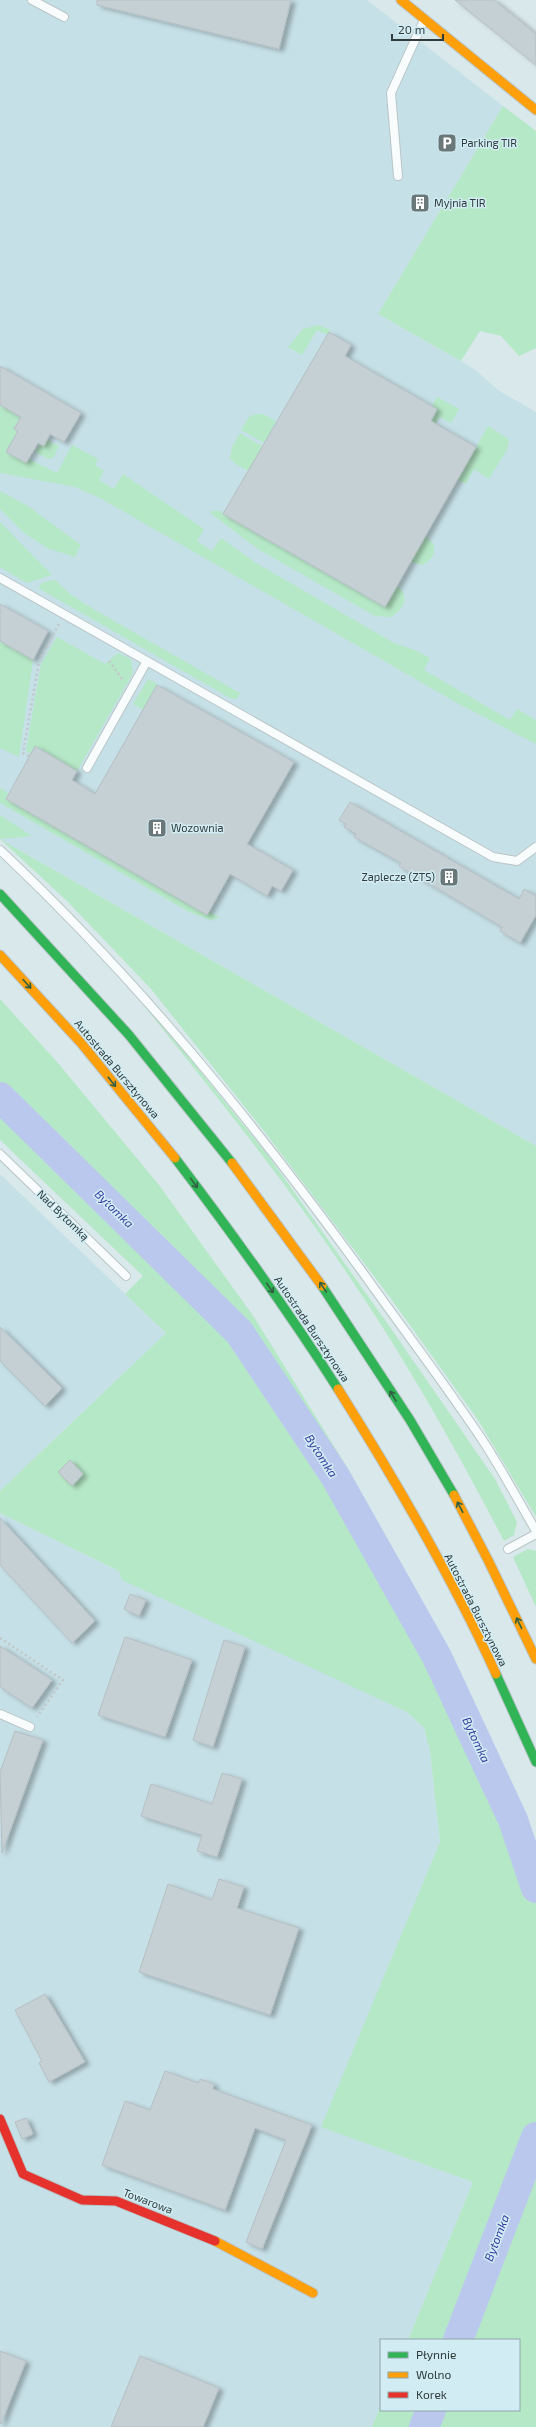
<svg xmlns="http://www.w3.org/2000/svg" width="536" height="2427" font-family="'Exo 2',sans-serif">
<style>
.built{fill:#c6e0e7}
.green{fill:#b5e8c7}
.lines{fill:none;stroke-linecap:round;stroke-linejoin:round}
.river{stroke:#bbc8ee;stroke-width:30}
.building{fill:#c5d0d4;stroke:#b5bfc3;filter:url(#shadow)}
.lane-casing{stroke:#b9c5c7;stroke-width:10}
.fast-casing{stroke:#b9c5c7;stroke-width:11}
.slow-casing{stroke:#b9c5c7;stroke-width:11}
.jam-casing{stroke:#b9c5c7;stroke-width:11}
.path{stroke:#c1c7c8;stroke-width:2.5;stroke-dasharray:2 3;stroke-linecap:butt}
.lane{stroke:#f9fcfc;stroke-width:8}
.fast{stroke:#30b455;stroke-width:9}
.slow{stroke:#ff9f0a;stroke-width:9}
.jam{stroke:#e5322d;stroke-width:9}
.oneway{stroke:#305f44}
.labels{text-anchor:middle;stroke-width:3;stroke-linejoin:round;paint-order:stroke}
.poi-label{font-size:11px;fill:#303b3d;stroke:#d1edf3;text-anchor:start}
.street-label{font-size:11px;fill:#303b3d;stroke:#d1edf3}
.water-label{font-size:12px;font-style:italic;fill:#363ca0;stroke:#d1edf3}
</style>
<defs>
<filter id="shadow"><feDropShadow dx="4.5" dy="2.5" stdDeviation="2" flood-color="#0004"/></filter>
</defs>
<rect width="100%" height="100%" fill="#d9e8eb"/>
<path class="built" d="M0,0H367L503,106L378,314L473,368L498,390L536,412V1146L0,839Z
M0,1174L166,1333L0,1491Z
M0,1513L407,1712L424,1728L430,1751L440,1842L322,2127L473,2182L408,2340H381V2405L372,2427H0Z"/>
<path class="green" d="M503,106L536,131V348L519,356L501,336L480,331L461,361L378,314Z
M318,325L331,330L328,335L317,330L302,355L288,347L303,329Z
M437,397L459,409L451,423L440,417L435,424L431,421L437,409L432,406Z
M0,405L20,417L14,428L19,431L7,452L26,463L29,459L57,473L72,445L98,459L95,465L104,471L99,480L114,489L123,474L204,529L197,541L212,551L221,538L256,563L394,643L415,650L430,658L424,670L510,720L517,709L536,720V744L459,704L100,498L75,487L0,473Z
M256,414H263L276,421L264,443L241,430L249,417Z
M488,426L507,438L509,441L507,450L489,479L474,469L466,484L458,480Z
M240,433L262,446L248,471L234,463L230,458L232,447Z
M47,440L59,446L53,458L49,459L35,452L40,444L44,446Z
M0,491L28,506L81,545L75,557L47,548L24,533L0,509Z
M212,511H220L223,514L384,607L397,586C411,596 403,610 391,617L375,616L258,549L210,513Z
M0,522L52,575L27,583L0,567Z
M425,536L433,543C437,553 431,561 422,565L410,562Z
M55,580L70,594L95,610L240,693L237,699L230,698L38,588L43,582Z
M57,637L105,664L118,653L131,659L133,673L77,771L35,746L30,754L26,751L41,664Z
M0,641L33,660L19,757L0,748Z
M148,679L157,684L143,710L133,704Z
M0,788L8,793L6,799L207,915L209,911L220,918L210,920L189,912L0,803Z
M0,815L32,836L0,839Z
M0,839L536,1146V1517L478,1420L389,1296L264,1131L151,989L68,902Z
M132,991L168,1031L270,1158L392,1330L495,1479L517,1522L514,1535L504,1541C456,1449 405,1358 347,1273C281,1175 206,1083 132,991Z
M0,999L58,1063L159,1185L254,1317L350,1472L419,1600L490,1743L536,1848V2125L448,2340H408L473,2182L321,2127L440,1842L430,1751L424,1728L407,1712L122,1580L119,1571L0,1513V1491L166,1333L125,1294L143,1276L0,1140Z
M528,1549L536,1551V1607L513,1557Z
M536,2175V2427H437L444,2410H519V2340H471Z
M381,2405V2410H419L412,2427H372Z"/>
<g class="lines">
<path class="river" d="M0,1097L239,1332L335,1476L437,1657L513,1820L536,1888
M458,2340L536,2137
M424,2427L431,2410"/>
</g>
<path class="building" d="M97,0H291L279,49L97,5Z
M455,0H494L536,34V65Z
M329,332L351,345L345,356L437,409L431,421L476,447L385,607L223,514Z
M0,366L81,413L64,442L50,434L44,446L38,443L26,463L6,452L18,431L14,429L21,417L0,405Z
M0,604L48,631L33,660L0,641Z
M157,685L294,762L247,844L293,870L281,891L272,886L267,896L230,874L207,915L6,799L35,746L77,771L72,780L95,794Z
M350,802L519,899L524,889L536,896V915L520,943L500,931L502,927L399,866L401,863L354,837L356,834L344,827L346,824L339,820Z
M0,1327L62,1388L45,1406L0,1361Z
M70,1460L83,1474L72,1486L58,1472Z
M0,1518L95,1621L72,1643L0,1565Z
M130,1594L146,1600L139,1616L124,1609Z
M125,1637L192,1660L165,1737L98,1715Z
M224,1640L245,1647L213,1747L193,1740Z
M0,1646L52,1680L32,1708L0,1687Z
M15,1731L43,1740L2,1853L0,1772Z
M222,1773L242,1779L217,1857L197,1851L202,1835L141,1816L151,1784L212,1804Z
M219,1879L244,1887L237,1908L299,1928L270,2015L139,1972L168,1884L212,1900Z
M45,1994L85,2062L49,2082L39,2063L42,2061L15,2010Z
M165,2071L198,2083L200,2079L214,2084L213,2089L312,2125L262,2249L246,2242L286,2140L255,2128L225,2210L102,2165L125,2101L150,2110Z
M26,2118L33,2134L22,2139L15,2122Z
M0,2351L26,2361L1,2424L0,2423Z
M140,2356L219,2388L203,2427H111Z"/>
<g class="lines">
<defs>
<path id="lane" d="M32,0L64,17
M398,176L391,93L424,20
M0,578L493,857L517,861L536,847
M87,768L147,661
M0,850C136,978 251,1119 361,1270C402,1328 446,1385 485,1444C503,1472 519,1502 536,1531
M0,1154L126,1276
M508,1549L536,1534
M0,1714L30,1727"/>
<path id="fast" d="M0,894L129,1035L232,1163
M175,1158C232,1233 287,1309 338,1389
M322,1286L410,1420L454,1495
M496,1674L536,1762"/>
<path id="slow" d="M401,0L536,110
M0,955L81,1043L175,1158
M232,1163L322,1286
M338,1389C396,1481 451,1575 496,1674
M454,1495L488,1560L536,1659
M215,2241L313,2293"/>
<path id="jam" d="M0,2119L23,2174L82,2200L116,2201L215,2241"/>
</defs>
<use href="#lane" class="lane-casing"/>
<use href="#fast" class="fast-casing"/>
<use href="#slow" class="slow-casing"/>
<use href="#jam" class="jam-casing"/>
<path class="path" d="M109,661L123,680
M29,756L23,753L39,662L59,624
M0,1638L63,1680L37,1717"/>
<use href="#lane" class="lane"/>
<use href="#fast" class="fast"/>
<use href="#slow" class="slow"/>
<use href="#jam" class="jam"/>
</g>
<defs><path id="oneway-shaft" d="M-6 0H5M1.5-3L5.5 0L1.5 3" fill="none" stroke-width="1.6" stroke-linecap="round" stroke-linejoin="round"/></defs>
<g class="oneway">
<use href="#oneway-shaft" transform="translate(27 984) rotate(48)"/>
<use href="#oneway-shaft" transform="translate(112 1082) rotate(51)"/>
<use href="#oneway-shaft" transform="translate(194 1183) rotate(54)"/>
<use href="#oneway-shaft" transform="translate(323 1287) rotate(-124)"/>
<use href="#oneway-shaft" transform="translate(270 1288) rotate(55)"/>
<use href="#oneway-shaft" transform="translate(393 1396) rotate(-121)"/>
<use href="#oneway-shaft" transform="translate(460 1507) rotate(-118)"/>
<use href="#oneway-shaft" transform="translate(519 1623) rotate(-116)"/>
</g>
<defs>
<symbol id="parking-square" viewBox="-11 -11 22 22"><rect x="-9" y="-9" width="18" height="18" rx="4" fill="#6b787a" stroke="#d1edf3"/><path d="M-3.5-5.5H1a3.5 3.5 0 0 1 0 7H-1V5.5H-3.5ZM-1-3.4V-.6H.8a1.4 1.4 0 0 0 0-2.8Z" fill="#fff"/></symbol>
<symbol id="building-square" viewBox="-11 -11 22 22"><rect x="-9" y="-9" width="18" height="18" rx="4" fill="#6b787a" stroke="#d1edf3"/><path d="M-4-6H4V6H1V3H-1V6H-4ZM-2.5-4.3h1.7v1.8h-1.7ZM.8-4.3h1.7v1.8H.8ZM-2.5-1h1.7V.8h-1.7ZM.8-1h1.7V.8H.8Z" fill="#fff"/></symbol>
</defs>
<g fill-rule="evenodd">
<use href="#parking-square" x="436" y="132" width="22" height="22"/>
<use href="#building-square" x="409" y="192" width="22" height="22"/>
<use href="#building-square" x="146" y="817" width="22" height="22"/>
<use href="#building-square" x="438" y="866" width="22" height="22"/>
</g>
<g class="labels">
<g class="poi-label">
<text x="461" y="147">Parking TIR</text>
<text x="434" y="207">Myjnia TIR</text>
<text x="171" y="832">Wozownia</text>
<text x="435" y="881" text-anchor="end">Zaplecze (ZTS)</text>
</g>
<g class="street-label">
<text transform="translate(117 1069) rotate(50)" y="4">Autostrada Bursztynowa</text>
<text transform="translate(63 1215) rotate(44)" y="4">Nad Bytomką</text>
<text transform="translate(312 1329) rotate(56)" y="4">Autostrada Bursztynowa</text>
<text transform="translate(476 1610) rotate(63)" y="4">Autostrada Bursztynowa</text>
<text transform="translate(148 2201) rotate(21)" y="4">Towarowa</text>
</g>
<g class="water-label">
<text transform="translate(114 1209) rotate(44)" y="4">Bytomka</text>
<text transform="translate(321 1456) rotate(57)" y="4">Bytomka</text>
<text transform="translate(476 1740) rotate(65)" y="4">Bytomka</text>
<text transform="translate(497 2238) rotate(-69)" y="4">Bytomka</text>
</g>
</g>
<rect x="380" y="2339" width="140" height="72" fill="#d1edf3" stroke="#91a6aa"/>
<rect x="388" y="2352" width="20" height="6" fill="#30b455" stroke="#91a6aa"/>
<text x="416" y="2359" font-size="12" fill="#303b3d">Płynnie</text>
<rect x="388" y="2372" width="20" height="6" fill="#ff9f0a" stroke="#91a6aa"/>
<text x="416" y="2379" font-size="12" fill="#303b3d">Wolno</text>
<rect x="388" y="2392" width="20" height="6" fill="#e5322d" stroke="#91a6aa"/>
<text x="416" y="2399" font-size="12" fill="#303b3d">Korek</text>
<path d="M392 34v6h51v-6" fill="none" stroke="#303b3d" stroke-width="2"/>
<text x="398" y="34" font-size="12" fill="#303b3d" stroke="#d1edf3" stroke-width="3" paint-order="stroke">20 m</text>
</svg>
